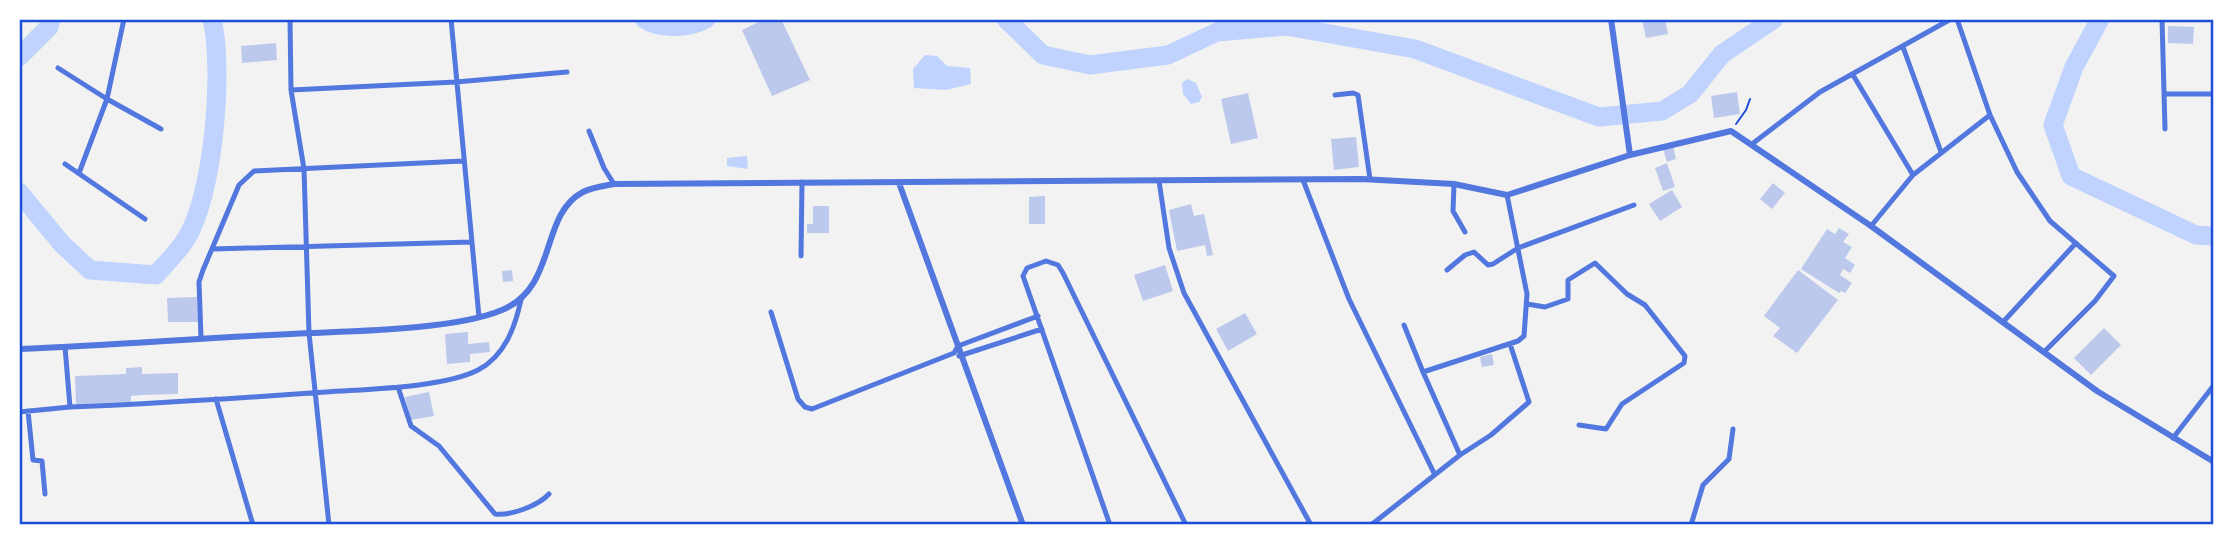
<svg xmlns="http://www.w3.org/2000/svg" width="2233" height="544" font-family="'Zilla Slab',serif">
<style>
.water{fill:#bfd3fe}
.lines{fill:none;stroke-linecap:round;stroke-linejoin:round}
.river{stroke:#bfd3fe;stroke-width:19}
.building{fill:#bdc9ec}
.path{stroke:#1d4ed8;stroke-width:2}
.minor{stroke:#5277de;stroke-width:5}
.tertiary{stroke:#5277de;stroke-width:6}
.neatline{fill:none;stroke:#1d4ed8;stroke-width:2.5}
</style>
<rect width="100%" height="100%" fill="#f2f2f2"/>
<path class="water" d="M925,55L937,56L947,66L970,68L971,84L946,90L914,88L913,69Z
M1187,79L1196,83L1202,97L1199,102L1191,104L1183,94L1182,83Z
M747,156L748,169L727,166V158Z"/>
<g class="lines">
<path class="river" d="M644,19C660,30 690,28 706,19
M1006,19L1043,55L1090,65L1168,55L1217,32L1286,26L1415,49L1599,117L1662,111L1690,94L1722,54L1774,19
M2100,19L2074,67L2053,125L2071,176L2196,235L2214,236
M19,57L49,27L51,19
M19,192L62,244L90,270L156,275C165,264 176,254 184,242C214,199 224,69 212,19"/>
</g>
<path class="building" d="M765,19H781L810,80L772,96L742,30Z
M1642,19H1665L1668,34L1646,38Z
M2168,26L2194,27L2193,44L2168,43Z
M276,43L277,60L242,63L241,46Z
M1737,92L1740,114L1714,118L1711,96Z
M1248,93L1258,138L1231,144L1221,99Z
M1356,137L1359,167L1334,170L1331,139Z
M1673,146L1676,159L1667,162L1663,149Z
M1667,163L1675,187L1663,191L1655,168Z
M1773,183L1785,193L1772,209L1760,199Z
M1672,190L1682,207L1660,221L1649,204Z
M1045,196V224H1029V197Z
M1191,204L1194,216L1204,214L1213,255L1207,256L1205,245L1177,251L1169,210Z
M813,206H829V233H807V224H813Z
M1839,228L1849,234L1843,242L1852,247L1845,258L1855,265L1850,273L1843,269L1840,275L1852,283L1845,293L1841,291L1839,293L1801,269L1827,229L1835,234Z
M1165,265L1173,291L1143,301L1134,275Z
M512,270L513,281L503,282L502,271Z
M1798,270L1838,300L1797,353L1773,336L1780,328L1764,316Z
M197,297L198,322H168L167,298Z
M1245,313L1257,334L1228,351L1216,329Z
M2104,328L2121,345L2091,375L2074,358Z
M468,332V344L489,342L490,352L470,354V362L447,364L445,334Z
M1492,354L1494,365L1482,367L1480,357Z
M142,367V374L178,373V394L142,395L131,396V402L76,404L75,376L126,374V368Z
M429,392L434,416L410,420L405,397Z"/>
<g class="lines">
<path class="path" d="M1736,124L1746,110L1750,99"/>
<path class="minor" d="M290,19L291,90L304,169L309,333L329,525
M451,19L479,317
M2162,19L2165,129
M1903,47L1941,152
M58,68L107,99L124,19
M1853,75L1913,175
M291,90L456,82L567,72
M2164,94H2214
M1335,95L1353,93L1358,95L1370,179
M1990,115L2017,172L2050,221L2114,276L2095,301L2045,351
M589,131L604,168L614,184
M1752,144L1820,92L1951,19
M65,164L145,219
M79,173L107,99L161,129
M1303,180L1349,299L1434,473
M1159,181L1169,248L1184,293L1311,525
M1454,184L1453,211L1465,232
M1871,226L1913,175L1990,115L1957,19
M213,249L471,242
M801,256L802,182
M1447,270L1465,255L1474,252L1488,265L1493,264L1518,248L1634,205
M1527,304L1545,307L1568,299V280L1595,263L1627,294L1645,305L1685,356L1684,363L1622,404L1606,429L1579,425
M771,312L798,399L805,407L812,409L954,353L958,346L1038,316
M2003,322L2076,243
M1404,325L1423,372
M201,338L199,282L203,270L239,185L254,171L463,161
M65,347L70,407C156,404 241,398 326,392C366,389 443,388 478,370C505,356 515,327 521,300
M959,356L1042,329
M398,387L411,426L439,446L495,514C510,516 538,506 549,494
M216,399L253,525
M28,411L33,460L42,461L45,494
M19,412L70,407
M2173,438L2214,385
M1460,455L1491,435L1529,402L1510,344
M1110,525L1023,276L1027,268L1046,261L1058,265L1063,273L1186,525
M1371,525L1460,455L1423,372L1518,341L1524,336L1527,294L1507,195
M1691,525L1703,485L1729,459L1733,429"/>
<path class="tertiary" d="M1611,19L1630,155
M899,183L1023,525
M19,349C117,345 214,337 312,333C362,331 457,329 502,310C558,287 539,215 583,192C593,187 604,186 614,184L1361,179L1454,184L1507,195L1630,155L1731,131L1871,226L2097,391L2214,462"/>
</g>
<rect width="2233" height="544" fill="none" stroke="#ffffff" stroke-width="42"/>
<rect x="21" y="21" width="2191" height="502" class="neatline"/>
</svg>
